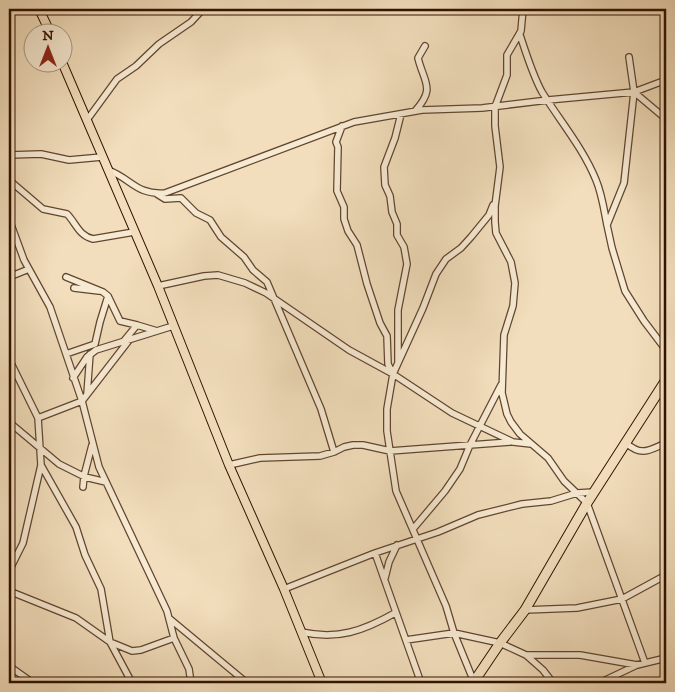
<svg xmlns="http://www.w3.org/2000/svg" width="675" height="692" viewBox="0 0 675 692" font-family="'IM FELL DW Pica',serif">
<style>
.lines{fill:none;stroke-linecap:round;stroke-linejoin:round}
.minor-casing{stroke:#61452f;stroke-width:8}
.major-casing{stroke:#311200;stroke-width:10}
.highway-casing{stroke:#311200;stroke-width:11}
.minor{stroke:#f7ead3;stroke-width:5.5}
.major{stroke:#f2debc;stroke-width:8}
.highway{stroke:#f2debc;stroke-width:9}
</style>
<rect width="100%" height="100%" fill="#f2debc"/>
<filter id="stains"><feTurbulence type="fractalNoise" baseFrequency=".004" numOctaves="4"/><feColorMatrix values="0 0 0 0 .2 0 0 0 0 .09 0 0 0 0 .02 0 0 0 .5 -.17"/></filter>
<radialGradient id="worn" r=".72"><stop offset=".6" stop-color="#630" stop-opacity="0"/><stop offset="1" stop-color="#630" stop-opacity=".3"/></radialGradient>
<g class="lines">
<defs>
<path id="minor" d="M 523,9 L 521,31 L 507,55 L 507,75 L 495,107 L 495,126 L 500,167 L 495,206 L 495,222 L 496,233 L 511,262 L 515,283 L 513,306 L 504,335 L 502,393 L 507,414 L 511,422 L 520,434 L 548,458 L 564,481 L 587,503 L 645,663
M 520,35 C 526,53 533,76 542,92 C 560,121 583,148 596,180 C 602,194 604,210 607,225
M 629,57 L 634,92 L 666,119
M 634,92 L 624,183 L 607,225 L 612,248 L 625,291 L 644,321 L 666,350
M 415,111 C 436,88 424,83 418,58 L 425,46
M 87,120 L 117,79 L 136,66 L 159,44 L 191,22 L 203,9
M 342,126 L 336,142 L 338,147 L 337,191 L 344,207 L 344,219 L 348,231 L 357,245 L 367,284 L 380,323 L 387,336 L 388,364 L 393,374
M 9,155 L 41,154 L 69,160 L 102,157
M 108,170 C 132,179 136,195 165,193 L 354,122 L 422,110 L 482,108 L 548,100 L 634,92 L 666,80
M 9,180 L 43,209 L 67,214 C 76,223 79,236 93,239 L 134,232
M 157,194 L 165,199 L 181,198 L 196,213 L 210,220 L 221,237 L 244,257 L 253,270 L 267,282 L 321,409 L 334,452
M 9,219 L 24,260 L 50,307 L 82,401 L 99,467 L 167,611 L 174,638 L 189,669 L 191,683
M 9,277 L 29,269
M 66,277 L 103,292 L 108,296
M 158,286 L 204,276 L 218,275 L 245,283 L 266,293 L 349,350 L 393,374 L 452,413 L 513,442 L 531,444
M 74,288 L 99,291
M 123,342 L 137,325 L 157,331
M 66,354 L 95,344 L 100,322 L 108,296 L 120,321 L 137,325
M 9,359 L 38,418
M 398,361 L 398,310 L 407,264 L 404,247 L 397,235 L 397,224 L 392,212 L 390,196 L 385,185 L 384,167 L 395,138 L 401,114
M 73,378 L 87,357 L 96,350 L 173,326
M 87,394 L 90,354
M 9,422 L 59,464 L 85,477 L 106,482
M 626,443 C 642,457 649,450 666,443
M 41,465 L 76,527 L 85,555 L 101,589 L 110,642 L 132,683
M 229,465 L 260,458 L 320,456 L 334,452 L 344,447 L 353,445 L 363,445 L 390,451 L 510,442
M 83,487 L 84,476 L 92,445
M 413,529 L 445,491 L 460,469 L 470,445 L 501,385
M 375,553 L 421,683
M 9,571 L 23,543 L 41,465 L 38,418 L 82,401 L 130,339
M 385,578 L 389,562 L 397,545
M 284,589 L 375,553 L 438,532 L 478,515 L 522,504 L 551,501 L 577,493 L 594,492
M 9,591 L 76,618 L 110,642 L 132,651 L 141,650 L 174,638
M 525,610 L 577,608 L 622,599 L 666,575
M 170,619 L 247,683
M 301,632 C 338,640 363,631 395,613
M 406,640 L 454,633 L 500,643 L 526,655 L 580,655 L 637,665
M 526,655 L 543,670 L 553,683
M 9,666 L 33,683
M 474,682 L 454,633 L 446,606 L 396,491 L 387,431 L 387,409 L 393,374 L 423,308 L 436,274 L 446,259 L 461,248 L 471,237 L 489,215 L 493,205
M 599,683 L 637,665 L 666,658"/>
<path id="major" d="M 39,9 L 50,32
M 62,62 L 158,286 L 229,465 L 284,589 L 322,683"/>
<path id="highway" d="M 473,683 L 500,643 L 525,610 L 587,503 L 666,380"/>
</defs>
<use href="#minor" class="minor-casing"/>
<use href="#major" class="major-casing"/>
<use href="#highway" class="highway-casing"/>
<use href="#minor" class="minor"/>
<use href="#major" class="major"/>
<use href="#highway" class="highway"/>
</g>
<rect width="675" height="692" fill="none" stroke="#f2debc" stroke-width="30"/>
<rect x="10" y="10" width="655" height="672" fill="none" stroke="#311200" stroke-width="2.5"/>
<rect x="15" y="15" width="645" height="662" fill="none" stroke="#311200"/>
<g transform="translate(48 48)"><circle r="24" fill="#f7ead3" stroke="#a8947f"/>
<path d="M0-4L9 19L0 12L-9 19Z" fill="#8f2418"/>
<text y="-8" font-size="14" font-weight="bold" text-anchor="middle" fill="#311200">N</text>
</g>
<rect width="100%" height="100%" filter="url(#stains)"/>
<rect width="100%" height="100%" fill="url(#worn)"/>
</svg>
